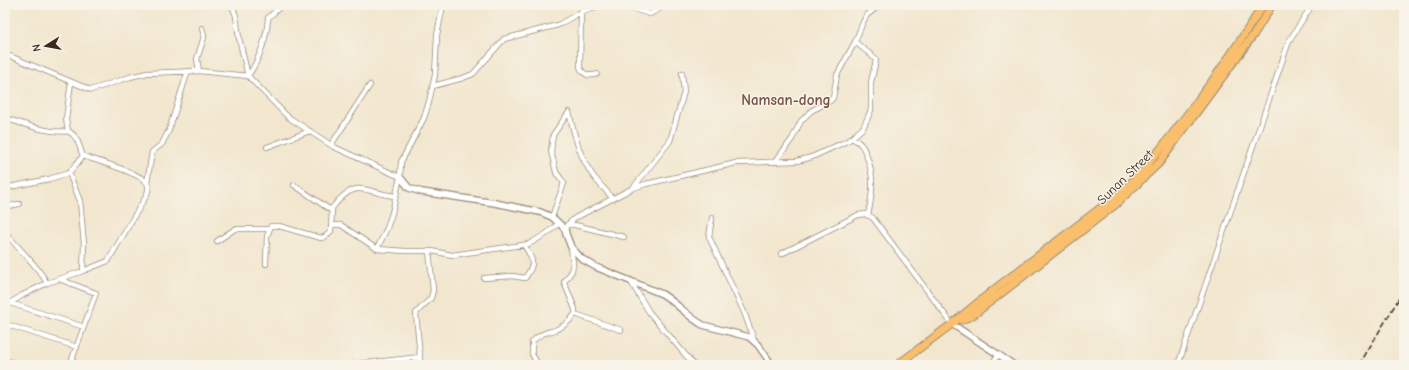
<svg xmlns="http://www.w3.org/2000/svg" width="1409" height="370" viewBox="0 0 1409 370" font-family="'Comic Neue',sans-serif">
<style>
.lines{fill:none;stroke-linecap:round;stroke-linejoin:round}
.minor-casing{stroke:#968876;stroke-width:6}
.tertiary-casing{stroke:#968876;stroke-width:8}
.primary-casing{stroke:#968876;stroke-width:9}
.minor{stroke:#fff;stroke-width:4.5}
.tertiary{stroke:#fff;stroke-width:5.5}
.primary{stroke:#f9bf6d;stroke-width:7}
.rail{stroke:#3b2a1e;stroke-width:1.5;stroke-dasharray:6 3;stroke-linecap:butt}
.labels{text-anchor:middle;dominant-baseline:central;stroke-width:3;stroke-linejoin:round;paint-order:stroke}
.street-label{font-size:13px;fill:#3b2a1e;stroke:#f7f3e8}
.quarter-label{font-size:15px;font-weight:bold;fill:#7b5146;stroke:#f7f3e8}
</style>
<rect width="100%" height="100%" fill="#f7f3e8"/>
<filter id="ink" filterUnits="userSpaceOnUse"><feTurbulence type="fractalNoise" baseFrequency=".025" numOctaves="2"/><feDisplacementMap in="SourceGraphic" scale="8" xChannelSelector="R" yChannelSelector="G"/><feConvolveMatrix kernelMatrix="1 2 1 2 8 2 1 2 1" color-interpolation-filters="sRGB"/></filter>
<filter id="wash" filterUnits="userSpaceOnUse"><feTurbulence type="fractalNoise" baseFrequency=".012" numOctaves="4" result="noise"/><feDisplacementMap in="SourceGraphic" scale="16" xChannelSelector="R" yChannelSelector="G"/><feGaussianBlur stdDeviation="0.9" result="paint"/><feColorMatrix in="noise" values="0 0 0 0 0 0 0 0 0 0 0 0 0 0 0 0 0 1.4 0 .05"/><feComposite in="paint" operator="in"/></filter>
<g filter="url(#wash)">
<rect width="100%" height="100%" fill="#f2e6ce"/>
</g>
<g filter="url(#ink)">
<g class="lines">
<defs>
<path id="minor" d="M 232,5 L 236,16 L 239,38 L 248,76
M 585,5 L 581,12 L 580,67 C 583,75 590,77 597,74
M 620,5 L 650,14 L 666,5
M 5,54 L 91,90 L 130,77 L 147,73 L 199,71 L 248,76 L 288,117 L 334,147 L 400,177
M 199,71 L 197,59 L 204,37 L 202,28
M 248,76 C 259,60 267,38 268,18 L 282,5
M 71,82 L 66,119 L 68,131 C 78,136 79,146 83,156
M 433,86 L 463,78 L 473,74 L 504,39 L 558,25 L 581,12 L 601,5
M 569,112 C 574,134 580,159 594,177 C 600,185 607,191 613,199
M 5,118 C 23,124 50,134 68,131
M 852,138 C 863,144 864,148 868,160 C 875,180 872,195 868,216
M 331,145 L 370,85
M 267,147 L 310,131
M 775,162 L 792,139 L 801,121 L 811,111 L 830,101 L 833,98 L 837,75 L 855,42 L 863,22 L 867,15 L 880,5
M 69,173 L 80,201 L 84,244 L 83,271
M 147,183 L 152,152 L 162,144 L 169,130 L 188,71
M 294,185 L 332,211
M 5,188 L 49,179 L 69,173 L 83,156
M 633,188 L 670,141 L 684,92 L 682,73
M 5,207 L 19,204
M 552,217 L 564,183 L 556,172 L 551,151 L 553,135 L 569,112
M 712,218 L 709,237 L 744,312 L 754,340
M 332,225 L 341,225 L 377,249 L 405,251 L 432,251 L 452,255 L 529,244 L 546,234 L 558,224
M 567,225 L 575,225 L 624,237
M 565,229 L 567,225 L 575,218 L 633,188 L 646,184 L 736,163 L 797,161 L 812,157 L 849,140 L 863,128 L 868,117 L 871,110 L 871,82 L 876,60 L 870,54 L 855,42
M 5,232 C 19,250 36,263 47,283
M 217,241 L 235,229 L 269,229
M 377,249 L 387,228 L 392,213 L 400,177 L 401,162 L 424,118 L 429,102 L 435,75 L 437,35 L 443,5
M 781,254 L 858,215 L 866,214 L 873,218 L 952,324
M 266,264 L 267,236 L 271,226 L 279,226 L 321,238 L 325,237 L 331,231 L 332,208 C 357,176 364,193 396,196
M 484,278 L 512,276 L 525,278 C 536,263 533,259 524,245
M 59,279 L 96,293 L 70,365
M 631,282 L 649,312 L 694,365
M 10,303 L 84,327
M 5,306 L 23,295 L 47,283 L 83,271 L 108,261 L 145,198 C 148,193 150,188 147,183 C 141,173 95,160 83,156
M 575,314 L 621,330
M 5,324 L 77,347
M 5,360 L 21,365
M 348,365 L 420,357 L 416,313 L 431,298 L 433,290 L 429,251
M 420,365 L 420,357
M 538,365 L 532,354 L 532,342 C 539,334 545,333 555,330 C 563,327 570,321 575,314 L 575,309 L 564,282 L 572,271 L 573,263 L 571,247
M 991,365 L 999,354
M 1178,365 L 1289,41 L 1312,5"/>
<path id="tertiary" d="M 400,177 L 409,188 L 422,192 L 495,203 L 540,212 L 552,217 L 565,229 L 566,234 L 571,247 L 582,259 L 596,267 L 662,294 C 677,303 688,317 703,325 L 749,337 L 758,345 L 772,365
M 952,324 L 1014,365"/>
<path id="primary" d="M 962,320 L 973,315 L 1115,205 L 1159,163 L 1254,34 L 1272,5
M 897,365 L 952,324 L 996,288 L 1124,190 C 1151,163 1173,133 1196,103 C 1220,71 1242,39 1263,5"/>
</defs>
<use href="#minor" class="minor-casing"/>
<use href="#tertiary" class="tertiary-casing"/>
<use href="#primary" class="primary-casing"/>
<use href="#minor" class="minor"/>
<use href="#tertiary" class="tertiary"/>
<use href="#primary" class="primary"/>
<path class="rail" d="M 1359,365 L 1404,290"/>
</g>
</g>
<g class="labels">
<g class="street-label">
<text transform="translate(1125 177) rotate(-44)">Sunan Street</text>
</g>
<g class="quarter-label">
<text x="786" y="100">Namsan-dong</text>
</g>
</g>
<rect width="1409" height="370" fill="none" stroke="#f7f3e8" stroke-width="20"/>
<g transform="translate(46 46) rotate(259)" stroke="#f7f3e8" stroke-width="3" paint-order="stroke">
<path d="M0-3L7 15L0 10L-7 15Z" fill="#3b2a1e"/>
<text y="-6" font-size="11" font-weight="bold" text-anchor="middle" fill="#3b2a1e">N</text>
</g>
</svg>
